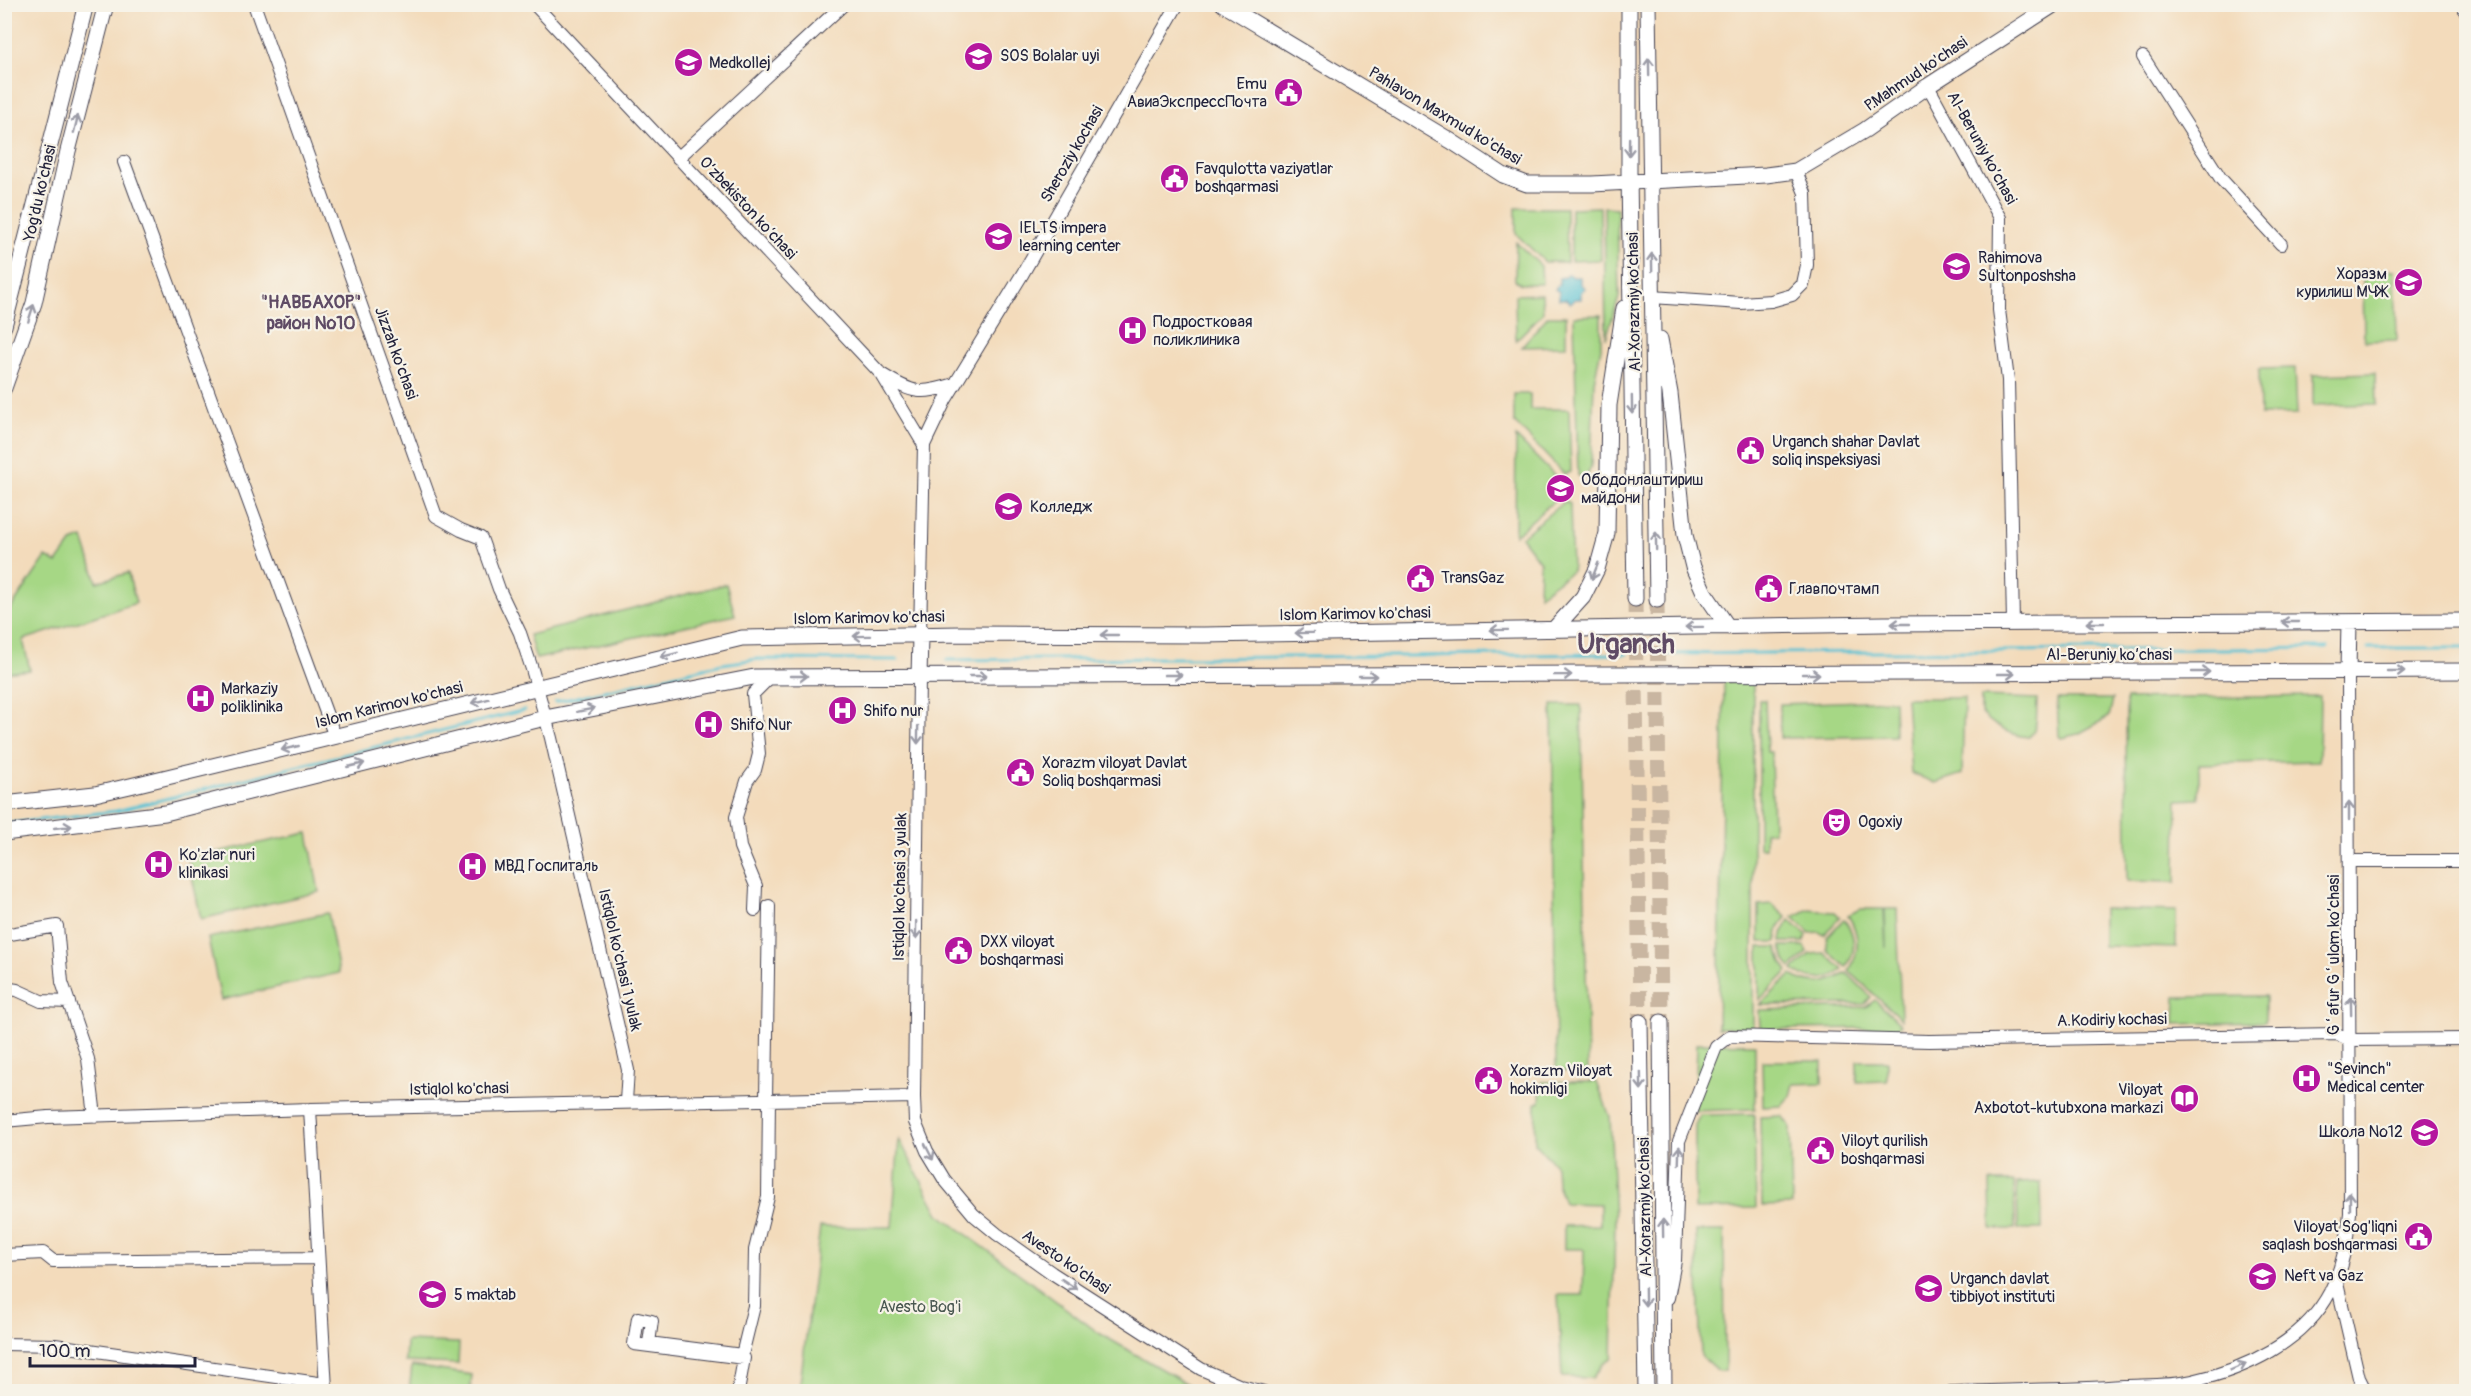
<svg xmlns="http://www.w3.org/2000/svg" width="2471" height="1396" viewBox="0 0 2471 1396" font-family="Pangolin,sans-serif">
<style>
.green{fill:#a6d785;stroke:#647c60;stroke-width:1.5}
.water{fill:#58c2d4;stroke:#3d7288;stroke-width:1.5}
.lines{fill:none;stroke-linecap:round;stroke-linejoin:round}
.stream{stroke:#58c2d4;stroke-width:3}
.major-tunnel{stroke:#c9b6a1;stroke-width:15;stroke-dasharray:15 8;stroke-linecap:butt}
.minor-casing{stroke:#413e4e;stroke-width:14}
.major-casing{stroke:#413e4e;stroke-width:17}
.minor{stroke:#fff;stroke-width:12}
.major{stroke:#fff;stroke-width:15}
.oneway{stroke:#9c9ca7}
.labels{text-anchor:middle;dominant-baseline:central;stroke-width:4.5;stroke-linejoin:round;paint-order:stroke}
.poi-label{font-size:16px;fill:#22223b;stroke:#f7f3e8;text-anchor:start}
.street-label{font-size:16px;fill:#22223b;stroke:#f7f3e8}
.park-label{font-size:16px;fill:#4a5851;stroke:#f7f3e8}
.neighbourhood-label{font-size:18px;font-weight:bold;fill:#5f4b65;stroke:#f7f3e8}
.town-label{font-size:28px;font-weight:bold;fill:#5f4b65;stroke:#f7f3e8}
</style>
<rect width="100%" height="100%" fill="#f7f3e8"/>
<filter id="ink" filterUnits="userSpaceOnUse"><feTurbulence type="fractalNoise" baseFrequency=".0167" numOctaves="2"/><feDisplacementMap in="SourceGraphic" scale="12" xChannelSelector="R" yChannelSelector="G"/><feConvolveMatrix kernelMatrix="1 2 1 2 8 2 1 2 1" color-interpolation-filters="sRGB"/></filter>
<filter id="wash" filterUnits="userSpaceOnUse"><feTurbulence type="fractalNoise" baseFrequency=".008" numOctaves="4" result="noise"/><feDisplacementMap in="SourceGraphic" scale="24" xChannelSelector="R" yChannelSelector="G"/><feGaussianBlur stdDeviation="1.35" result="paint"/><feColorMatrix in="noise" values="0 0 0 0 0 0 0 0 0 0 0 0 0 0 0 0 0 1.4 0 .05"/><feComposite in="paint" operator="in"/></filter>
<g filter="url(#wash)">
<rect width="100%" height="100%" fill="#f3dbbb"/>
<path class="green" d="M 1600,207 L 1601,260 L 1571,261 L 1571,208 Z
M 1604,207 L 1617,208 L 1619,297 L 1606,338 Z
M 1516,208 L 1566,208 L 1567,262 L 1545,262 L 1516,234 Z
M 1516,242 L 1541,266 L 1542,284 L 1521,284 L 1515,280 Z
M 2363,270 L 2395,270 L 2397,340 L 2364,341 Z
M 1542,294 L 1543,313 L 1516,340 L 1515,295 Z
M 1601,315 L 1601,348 L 1594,382 L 1591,467 L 1587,476 L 1578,476 L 1574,316 Z
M 1548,316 L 1566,316 L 1566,346 L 1521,347 Z
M 2295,368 L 2297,414 L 2260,415 L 2259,369 Z
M 2375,373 L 2376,404 L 2313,406 L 2313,375 Z
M 1514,394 L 1530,394 L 1530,409 L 1569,409 L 1571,472 L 1564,474 L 1514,422 Z
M 1516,437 L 1562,483 L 1562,494 L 1515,535 Z
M 1565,501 L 1570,504 L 1572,571 L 1539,595 L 1540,562 L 1521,537 Z
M 83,538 L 97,582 L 128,573 L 136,603 L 23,640 L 30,670 L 5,673 L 5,617 L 46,557 L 57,563 L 72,542 Z
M 726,584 L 735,615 L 536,659 L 529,635 Z
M 1724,681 L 1753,682 L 1753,1027 L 1718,1028 Z
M 2320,696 L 2319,761 L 2199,764 L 2199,799 L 2177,800 L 2176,882 L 2127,881 L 2126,699 Z
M 1981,697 L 2037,699 C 2036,712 2039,727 2029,737 C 2010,736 1994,726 1981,713 Z
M 1906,698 L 1964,698 L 1962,774 L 1935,783 L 1911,773 Z
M 2113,699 L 2109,717 L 2078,734 L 2061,738 L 2059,736 L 2057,699 Z
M 1759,700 L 1765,700 L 1767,752 L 1771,752 L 1773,832 L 1765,832 L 1765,848 L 1759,848 Z
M 1894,700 L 1895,736 L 1780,738 L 1780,704 Z
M 1552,705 L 1581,705 L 1588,1071 L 1556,1071 Z
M 308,833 L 319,892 L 201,919 L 188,858 Z
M 1772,904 L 1786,917 L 1779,927 L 1776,942 L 1759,942 L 1759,905 Z
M 1860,909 L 1884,909 L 1886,948 L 1885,909 L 1897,909 L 1901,1019 L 1849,971 C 1860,951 1860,935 1848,915 Z
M 2103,909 L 2176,911 L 2176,948 L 2103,946 Z
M 1807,910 L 1835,912 L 1840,917 L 1824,935 L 1819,932 L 1810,933 L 1793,917 Z
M 328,913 L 339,973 L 221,1000 L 208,938 Z
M 1844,919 C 1856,935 1857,951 1846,967 L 1827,950 L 1827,937 Z
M 1789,920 L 1807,935 L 1804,942 L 1781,942 L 1782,934 Z
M 1781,946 L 1804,946 L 1807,952 L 1791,968 L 1785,961 Z
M 1759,947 L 1777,947 L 1782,963 L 1788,971 L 1759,1000 Z
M 1824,953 L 1843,970 C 1826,982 1810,982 1793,970 L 1810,954 Z
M 1847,973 L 1871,997 L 1865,1004 L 1760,1005 L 1791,975 C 1810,986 1827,985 1847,973 Z
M 2265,996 L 2265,1022 L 2175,1024 L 2176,997 Z
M 1875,1000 L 1901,1024 L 1897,1028 L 1760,1029 L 1759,1010 L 1866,1007 Z
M 1697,1043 L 1755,1044 L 1755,1109 L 1695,1111 Z
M 1762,1061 L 1822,1061 L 1822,1083 L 1793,1084 L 1790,1096 L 1781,1106 L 1763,1107 Z
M 1857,1061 L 1887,1061 L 1887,1081 L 1857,1082 Z
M 1541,1082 L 1597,1082 L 1610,1117 L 1615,1220 L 1612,1358 L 1603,1364 L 1592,1378 L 1562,1377 L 1558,1295 L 1583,1295 L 1584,1249 L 1564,1249 L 1564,1226 L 1600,1225 L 1600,1204 L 1564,1203 L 1557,1184 L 1556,1166 L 1535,1143 L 1536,1102 L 1540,1102 Z
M 1754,1114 L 1756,1208 L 1695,1209 L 1695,1125 L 1700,1115 Z
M 1782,1116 L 1790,1126 L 1792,1205 L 1762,1206 L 1760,1117 Z
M 899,1139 L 939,1214 L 1099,1333 L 1199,1391 L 799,1391 L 820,1227 L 892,1227 Z
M 1990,1182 L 2014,1182 L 2015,1229 L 1991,1229 Z
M 2041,1182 L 2042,1229 L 2018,1229 L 2017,1183 Z
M 1696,1231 L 1724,1231 L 1725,1371 L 1718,1371 L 1701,1356 Z
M 406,1341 L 459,1343 L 458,1364 L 405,1362 Z
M 412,1366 L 472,1375 L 470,1391 L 409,1391 Z"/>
<path class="water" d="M 1569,274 L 1573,277 L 1580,277 L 1580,284 L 1585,288 L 1581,292 L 1581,299 L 1575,299 L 1570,303 L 1566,299 L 1559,299 L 1559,292 L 1555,289 L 1559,284 L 1559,278 L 1566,277 Z"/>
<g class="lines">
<path class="stream" d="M 2368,648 L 2466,648
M 1664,654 L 2327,648
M 946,660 L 1627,654
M 555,702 L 722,664 L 758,659 L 898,660
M 4,824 L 116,811 L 525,710"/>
</g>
</g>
<g filter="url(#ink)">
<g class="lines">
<path class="major-tunnel" d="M 1635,599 L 1640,1022
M 1657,600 L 1661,1022"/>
<defs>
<path id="minor" d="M 254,4 L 436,516 L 461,530 L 481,538 L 499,589 L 520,633 L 532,669 L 551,738 L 628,1070 L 626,1101
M 534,4 L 882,375 L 924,445
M 2463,4 L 2466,13
M 2143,57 L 2221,179 L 2281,244
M 1928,86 L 2000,218 L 1999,310 L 2008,380 L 2013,623
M 678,158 L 844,4
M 124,162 L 335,737
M 1652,297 L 1741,303 L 1771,301 L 1792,295 L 1803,284 L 1807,265 L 1805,193 L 1796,171
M 883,375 C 914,394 920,395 955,384
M 920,636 L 924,445 L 946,399 L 1023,273 L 1178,4
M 919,677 L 914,1097 L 915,1122 L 927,1151 L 944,1179 L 974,1215 L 997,1234 L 1052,1273 L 1201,1369 L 1241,1386 L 1264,1392
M 2350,861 L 2466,861
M 755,910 L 756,886 L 740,847 L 736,817 L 747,781 L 755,770 L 759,754 L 753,694 L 771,676
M 4,935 L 57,926 L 62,982 L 88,1059 L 95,1116
M 4,988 L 17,990 L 41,1001 L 69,1002
M 766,1099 L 769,906
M 310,1109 L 326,1389
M 4,1121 L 48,1117 L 310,1109 L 914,1097
M 4,1255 L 43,1253 L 53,1261 L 317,1258
M 2336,1279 L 2359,1378 L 2366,1392
M 1668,1298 L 1675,1261 L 1679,1141 L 1716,1047 L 1730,1036 L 1929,1041 L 2337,1034 L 2350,1040 L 2466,1039
M 4,1344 L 55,1345 L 325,1384
M 738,1392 L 744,1358 L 634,1344 L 638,1318 L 652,1321 L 649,1343 L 742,1355 L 754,1306 L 755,1250 L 768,1197 L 769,1099
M 1951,1392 C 2009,1390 2066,1390 2124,1386 C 2146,1385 2171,1386 2192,1381 C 2244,1370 2304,1342 2330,1292 C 2343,1267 2347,1241 2350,1213 L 2348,671"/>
<path id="major" d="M 1223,4 L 1451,141 L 1503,175 L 1527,184 L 1592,184 L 1766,175 L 1796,171 L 1865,130 L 1928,86 L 2055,4
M 1629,4 L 1629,173 L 1635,599
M 1648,4 L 1657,600
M 4,326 L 86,4
M 1660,339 L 1670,393 L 1685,535 L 1693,567 L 1704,592 L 1728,627
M 4,388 L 34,303 L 68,151 L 106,4
M 1554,629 L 1583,597 L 1597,569 L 1607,533 L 1609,405 L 1624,308
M 2348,671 L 2349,622
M 919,677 L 920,636
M 4,804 L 95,794 L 130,786 L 742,638 L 960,634 L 1203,635 L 1884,624 L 2466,621
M 4,833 L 165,813 L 545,718 L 754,677 L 2466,671
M 1640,1022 L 1646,1392
M 1661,1022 L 1664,1392"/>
</defs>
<use href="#minor" class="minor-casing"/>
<use href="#major" class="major-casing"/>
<use href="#minor" class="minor"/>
<use href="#major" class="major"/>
</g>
<defs><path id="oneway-shaft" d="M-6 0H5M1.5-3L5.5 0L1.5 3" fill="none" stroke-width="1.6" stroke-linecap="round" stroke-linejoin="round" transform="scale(1.5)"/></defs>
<g class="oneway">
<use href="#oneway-shaft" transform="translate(1649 67) rotate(-91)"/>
<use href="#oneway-shaft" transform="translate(76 124) rotate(-76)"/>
<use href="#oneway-shaft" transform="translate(1629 147) rotate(91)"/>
<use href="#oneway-shaft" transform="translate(1652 262) rotate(-91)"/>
<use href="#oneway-shaft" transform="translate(31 313) rotate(-72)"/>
<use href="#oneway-shaft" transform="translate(1632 405) rotate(89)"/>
<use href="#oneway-shaft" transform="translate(1656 541) rotate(-91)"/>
<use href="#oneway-shaft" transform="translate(1595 571) rotate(112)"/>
<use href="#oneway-shaft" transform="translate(2290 622) rotate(180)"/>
<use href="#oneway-shaft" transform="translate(2095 623) rotate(180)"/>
<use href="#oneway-shaft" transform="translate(1900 624) rotate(180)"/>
<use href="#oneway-shaft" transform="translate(1694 627) rotate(179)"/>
<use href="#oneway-shaft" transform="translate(1499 630) rotate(179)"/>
<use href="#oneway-shaft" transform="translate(1304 633) rotate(179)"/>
<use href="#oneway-shaft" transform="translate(1109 635) rotate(-180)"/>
<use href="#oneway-shaft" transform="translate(862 636) rotate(179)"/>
<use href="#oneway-shaft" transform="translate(669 655) rotate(166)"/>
<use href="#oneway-shaft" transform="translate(2396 671)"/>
<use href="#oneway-shaft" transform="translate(2201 672)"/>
<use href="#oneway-shaft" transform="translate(1811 674)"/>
<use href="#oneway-shaft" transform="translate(2006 674)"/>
<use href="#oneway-shaft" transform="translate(1173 675)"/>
<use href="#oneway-shaft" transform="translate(1563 675) rotate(-1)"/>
<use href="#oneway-shaft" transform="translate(799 676)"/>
<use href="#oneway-shaft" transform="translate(978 676)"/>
<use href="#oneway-shaft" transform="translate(1368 676)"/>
<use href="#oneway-shaft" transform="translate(480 701) rotate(166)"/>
<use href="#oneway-shaft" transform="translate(586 710) rotate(-11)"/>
<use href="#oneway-shaft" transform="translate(918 735) rotate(91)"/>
<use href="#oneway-shaft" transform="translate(290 748) rotate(167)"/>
<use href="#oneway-shaft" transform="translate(356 765) rotate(-13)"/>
<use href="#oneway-shaft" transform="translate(2349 811) rotate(-90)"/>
<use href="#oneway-shaft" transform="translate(63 827) rotate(-6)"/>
<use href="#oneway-shaft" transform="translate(916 930) rotate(91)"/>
<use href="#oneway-shaft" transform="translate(2351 1006) rotate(-91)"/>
<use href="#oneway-shaft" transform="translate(1641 1081) rotate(89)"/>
<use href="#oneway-shaft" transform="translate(929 1152) rotate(63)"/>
<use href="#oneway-shaft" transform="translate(1679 1155) rotate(-88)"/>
<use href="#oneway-shaft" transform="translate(2350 1201) rotate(-90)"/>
<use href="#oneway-shaft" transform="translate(1663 1228) rotate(-91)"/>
<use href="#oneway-shaft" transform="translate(1069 1284) rotate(33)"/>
<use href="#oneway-shaft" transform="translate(1645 1297) rotate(89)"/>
<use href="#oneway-shaft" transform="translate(2238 1367) rotate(-23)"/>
</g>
</g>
<defs>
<symbol id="school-disc" viewBox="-11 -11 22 22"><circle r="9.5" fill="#b5179e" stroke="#f7f3e8"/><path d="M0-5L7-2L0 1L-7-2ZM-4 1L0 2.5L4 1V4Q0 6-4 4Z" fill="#fff"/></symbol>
<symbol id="university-disc" viewBox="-11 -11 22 22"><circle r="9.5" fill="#b5179e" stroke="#f7f3e8"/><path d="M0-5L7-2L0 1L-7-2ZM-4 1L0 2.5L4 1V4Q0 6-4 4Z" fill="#fff"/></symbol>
<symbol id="civic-disc" viewBox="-11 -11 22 22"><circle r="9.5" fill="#b5179e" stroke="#f7f3e8"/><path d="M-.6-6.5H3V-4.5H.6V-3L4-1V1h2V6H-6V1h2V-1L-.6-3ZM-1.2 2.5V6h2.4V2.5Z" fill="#fff"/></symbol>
<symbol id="hospital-disc" viewBox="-11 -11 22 22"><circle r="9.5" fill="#b5179e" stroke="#f7f3e8"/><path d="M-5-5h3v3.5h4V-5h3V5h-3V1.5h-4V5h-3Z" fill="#fff"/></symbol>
<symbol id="theatre-disc" viewBox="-11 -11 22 22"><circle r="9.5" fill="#b5179e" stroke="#f7f3e8"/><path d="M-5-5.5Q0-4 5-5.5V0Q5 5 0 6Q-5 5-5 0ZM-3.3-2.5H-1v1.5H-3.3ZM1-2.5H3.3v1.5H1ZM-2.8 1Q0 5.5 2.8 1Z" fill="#fff"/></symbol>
<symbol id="library-disc" viewBox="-11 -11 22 22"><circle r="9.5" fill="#b5179e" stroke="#f7f3e8"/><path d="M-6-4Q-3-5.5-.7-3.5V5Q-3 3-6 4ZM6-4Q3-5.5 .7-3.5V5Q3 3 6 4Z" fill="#fff"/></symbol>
</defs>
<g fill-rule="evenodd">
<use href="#school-disc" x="962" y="40" width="33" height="33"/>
<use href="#university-disc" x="672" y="46" width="33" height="33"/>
<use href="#civic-disc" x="1272" y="76" width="33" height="33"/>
<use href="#civic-disc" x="1158" y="162" width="33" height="33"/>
<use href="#university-disc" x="982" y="220" width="33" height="33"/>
<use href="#school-disc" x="1940" y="250" width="33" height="33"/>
<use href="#school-disc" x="2392" y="266" width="33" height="33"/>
<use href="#hospital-disc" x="1116" y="314" width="33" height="33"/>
<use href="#civic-disc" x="1734" y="434" width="33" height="33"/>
<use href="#school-disc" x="1544" y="472" width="33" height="33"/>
<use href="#university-disc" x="992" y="490" width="33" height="33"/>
<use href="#civic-disc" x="1404" y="562" width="33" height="33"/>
<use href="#civic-disc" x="1752" y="572" width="33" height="33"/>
<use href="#hospital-disc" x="184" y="682" width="33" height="33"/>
<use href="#hospital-disc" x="826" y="694" width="33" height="33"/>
<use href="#hospital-disc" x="692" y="708" width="33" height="33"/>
<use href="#civic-disc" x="1004" y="756" width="33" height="33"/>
<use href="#theatre-disc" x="1820" y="806" width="33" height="33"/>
<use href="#hospital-disc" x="142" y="848" width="33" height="33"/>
<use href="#hospital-disc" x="456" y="850" width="33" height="33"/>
<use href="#civic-disc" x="942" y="934" width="33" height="33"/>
<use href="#hospital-disc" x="2290" y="1062" width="33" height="33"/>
<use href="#civic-disc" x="1472" y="1064" width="33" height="33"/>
<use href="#library-disc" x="2168" y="1082" width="33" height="33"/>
<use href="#school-disc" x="2408" y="1116" width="33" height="33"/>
<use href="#civic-disc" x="1804" y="1134" width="33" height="33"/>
<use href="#civic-disc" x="2402" y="1220" width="33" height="33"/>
<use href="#school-disc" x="2246" y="1260" width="33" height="33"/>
<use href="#university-disc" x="1912" y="1272" width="33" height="33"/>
<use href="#school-disc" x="416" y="1278" width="33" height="33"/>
</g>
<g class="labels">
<g class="poi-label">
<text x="1000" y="56">SOS Bolalar uyi</text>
<text x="709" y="63">Medkollej</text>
<text x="1267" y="84" text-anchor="end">Emu<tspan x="1267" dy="18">АвиаЭкспрессПочта</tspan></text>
<text x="1195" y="169">Favqulotta vaziyatlar<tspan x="1195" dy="18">boshqarmasi</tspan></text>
<text x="1019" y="228">IELTS impera<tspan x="1019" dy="18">learning center</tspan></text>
<text x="1978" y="258">Rahimova<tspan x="1978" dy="18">Sultonposhsha</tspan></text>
<text x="2387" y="274" text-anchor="end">Хоразм<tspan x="2387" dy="18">курилиш МЧЖ</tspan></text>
<text x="1153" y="322">Подростковая<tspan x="1153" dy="18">поликлиника</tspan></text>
<text x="1772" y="442">Urganch shahar Davlat<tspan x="1772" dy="18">soliq inspeksiyasi</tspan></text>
<text x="1581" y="480">Ободонлаштириш<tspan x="1581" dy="18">майдони</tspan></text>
<text x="1030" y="507">Колледж</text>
<text x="1441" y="578">TransGaz</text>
<text x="1789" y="589">Главпочтамп</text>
<text x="221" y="689">Markaziy<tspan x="221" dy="18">poliklinika</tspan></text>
<text x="863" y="711">Shifo nur</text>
<text x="730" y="725">Shifo Nur</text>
<text x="1042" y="763">Xorazm viloyat Davlat<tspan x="1042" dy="18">Soliq boshqarmasi</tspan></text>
<text x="1858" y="822">Ogoxiy</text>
<text x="179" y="855">Ko'zlar nuri<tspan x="179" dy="18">klinikasi</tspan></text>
<text x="494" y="866">МВД Госпиталь</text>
<text x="980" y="942">DXX viloyat<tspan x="980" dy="18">boshqarmasi</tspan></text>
<text x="2327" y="1069">"Sevinch"<tspan x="2327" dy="18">Medical center</tspan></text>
<text x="1510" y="1071">Xorazm Viloyat<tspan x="1510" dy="18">hokimligi</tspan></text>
<text x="2163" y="1090" text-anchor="end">Viloyat<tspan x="2163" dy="18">Axbotot-kutubxona markazi</tspan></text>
<text x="2403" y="1132" text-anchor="end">Школа №12</text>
<text x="1841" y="1141">Viloyt qurilish<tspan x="1841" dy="18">boshqarmasi</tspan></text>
<text x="2397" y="1227" text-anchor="end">Viloyat Sog'liqni<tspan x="2397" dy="18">saqlash boshqarmasi</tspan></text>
<text x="2284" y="1276">Neft va Gaz</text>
<text x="1950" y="1279">Urganch davlat<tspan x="1950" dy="18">tibbiyot instituti</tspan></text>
<text x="454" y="1295">5 maktab</text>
</g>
<g class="street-label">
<text transform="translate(1916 74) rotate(-34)">P.Mahmud ko'chasi</text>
<text transform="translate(1445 116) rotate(31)">Pahlavon Maxmud ko'chasi</text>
<text transform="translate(1982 148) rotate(61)">Al-Beruniy ko’chasi</text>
<text transform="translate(1072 154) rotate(-60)">Sheroziy kochasi</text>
<text transform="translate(40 193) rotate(-77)">Yog'du ko'chasi</text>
<text transform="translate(748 208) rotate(47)">O’zbekiston ko‘chasi</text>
<text transform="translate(1634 302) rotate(-91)">Al-Xorazmiy ko’chasi</text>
<text transform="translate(396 353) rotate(70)">Jizzah ko'chasi</text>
<text transform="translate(1355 614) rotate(-1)">Islom Karimov ko'chasi</text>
<text transform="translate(869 618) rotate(-1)">Islom Karimov ko'chasi</text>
<text x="2109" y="655">Al-Beruniy ko’chasi</text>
<text transform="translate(389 705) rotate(-14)">Islom Karimov ko'chasi</text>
<text transform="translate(900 887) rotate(-89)">Istiqlol ko'chasi 3 yulak</text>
<text transform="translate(2334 955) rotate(-90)">Gʻafur Gʻulom ko’chasi</text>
<text transform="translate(620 960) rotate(77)">Istiqlol ko'chasi 1 yulak</text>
<text transform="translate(2112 1020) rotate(-1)">A.Kodiriy kochasi</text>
<text transform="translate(459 1089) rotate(-1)">Istiqlol ko'chasi</text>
<text transform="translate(1645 1207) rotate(-91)">Al-Xorazmiy ko’chasi</text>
<text transform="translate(1066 1262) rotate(34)">Avesto ko'chasi</text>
</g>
<g class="park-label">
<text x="920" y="1307">Avesto Bog'i</text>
</g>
<g class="neighbourhood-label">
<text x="311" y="302">"НАВБАХОР"<tspan x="311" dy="21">район №10</tspan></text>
</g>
<g class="town-label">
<text x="1626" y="644">Urganch</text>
</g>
</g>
<rect width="2471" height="1396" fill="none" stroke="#f7f3e8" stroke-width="24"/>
<path d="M30 1357v9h165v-9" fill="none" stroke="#22223b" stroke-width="3"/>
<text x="39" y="1357" font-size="18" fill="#22223b" stroke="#f7f3e8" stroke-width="4.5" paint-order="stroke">100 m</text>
</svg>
